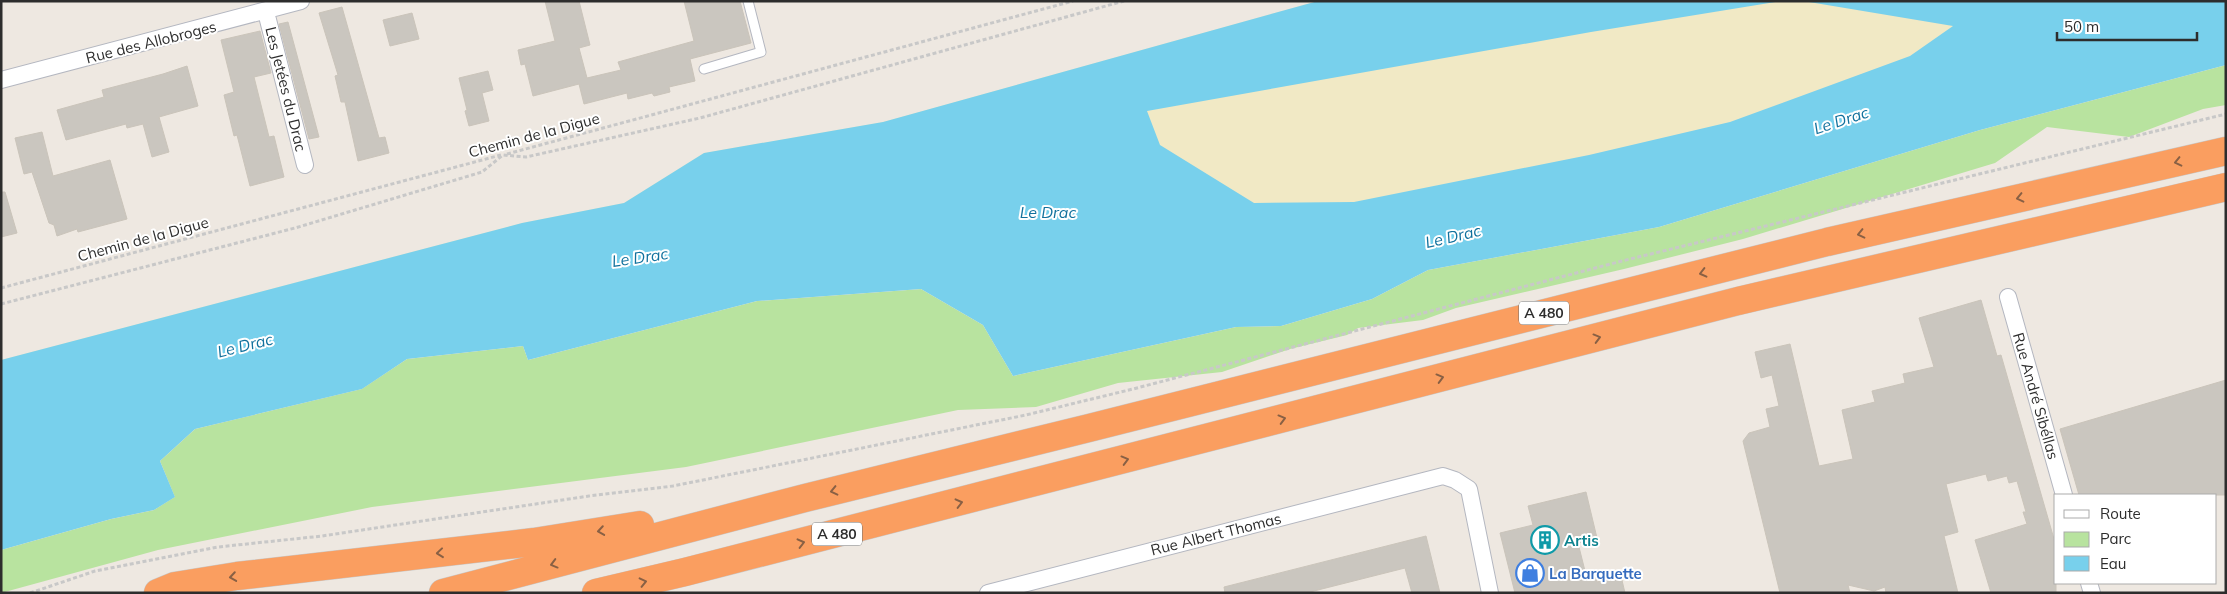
<svg xmlns="http://www.w3.org/2000/svg" width="2227" height="594" viewBox="0 0 2227 594" font-family="Mulish,sans-serif">
<style>
.green{fill:#b8e39f}
.sand{fill:#f1e9c5}
.water{fill:#78d0ec}
.building{fill:#cac6bf;stroke:#cac4ba}
.lines{fill:none;stroke-linecap:round;stroke-linejoin:round}
.service-casing{stroke:#b4b7c0;stroke-width:11}
.minor-casing{stroke:#b4b7c0;stroke-width:18}
.motorway-casing{stroke:#c8c8c8;stroke-width:29}
.path{stroke:#c8c8c8;stroke-width:3;stroke-dasharray:4 2.5;stroke-linecap:butt}
.service{stroke:#fff;stroke-width:9}
.minor{stroke:#fff;stroke-width:16}
.motorway{stroke:#fa9e60;stroke-width:28}
.oneway{stroke:#896044}
.labels{text-anchor:middle;dominant-baseline:central;stroke-width:4;stroke-linejoin:round;paint-order:stroke}
.shield{fill:#fff;stroke:#6c6c6c;stroke-width:1}
.shield-label{font-size:14px;font-weight:bold;fill:#2d2d2d}
.street-label{font-size:15px;fill:#2d2d2d;stroke:#fff}
.culture-label{font-size:15px;font-weight:bold;fill:#0d838f;stroke:#fff;text-anchor:start}
.shop-label{font-size:15px;font-weight:bold;fill:#366cbe;stroke:#fff;text-anchor:start}
.water-label{font-size:16px;font-style:italic;fill:#11719d;stroke:#fff}
</style>
<rect width="100%" height="100%" fill="#eee8e1"/>
<path class="green" d="M 2226,65 L 2226,105 L 2203,109 L 2129,137 L 2047,127 L 1995,163 L 1743,239 L 1624,269 L 1456,308 L 1423,320 L 1358,328 L 1347,335 L 1290,349 L 1222,372 L 1118,383 L 1036,407 L 958,410 L 686,467 L 372,507 L 158,550 L 1,593 L 1,550 L 111,519 L 154,510 L 174,496 L 160,461 L 195,429 L 361,389 L 407,359 L 523,346 L 528,360 L 757,301 L 921,289 L 983,325 L 1013,376 L 1236,327 L 1281,326 L 1372,299 L 1428,270 L 1659,227 L 1980,130 Z"/>
<path class="sand" d="M 1318,1 L 2226,1 L 2226,65 L 1980,130 L 1659,227 L 1428,270 L 1372,299 L 1281,326 L 1236,327 L 1013,376 L 983,325 L 921,289 L 757,301 L 528,360 L 523,346 L 407,359 L 362,389 L 195,429 L 160,461 L 175,497 L 154,510 L 111,519 L 1,550 L 1,360 L 522,223 L 624,203 L 704,153 L 883,122 Z"/>
<path class="water" d="M 1318,1 L 1781,1 L 1591,32 L 1147,111 L 1160,145 L 1254,203 L 1354,202 L 1589,155 L 1730,122 L 1910,56 L 1953,26 L 1803,1 L 2226,1 L 2226,65 L 1980,130 L 1659,227 L 1428,270 L 1372,299 L 1281,326 L 1236,327 L 1013,376 L 983,325 L 921,289 L 757,301 L 528,360 L 523,346 L 407,359 L 362,389 L 195,429 L 160,461 L 175,497 L 154,510 L 111,519 L 1,550 L 1,360 L 522,223 L 624,203 L 704,153 L 883,122 Z"/>
<path class="building" d="M 545,1 L 579,1 L 590,45 L 579,48 L 587,78 L 621,70 L 618,62 L 694,41 L 684,1 L 740,1 L 751,43 L 690,59 L 695,81 L 669,87 L 670,92 L 654,96 L 652,93 L 628,99 L 627,93 L 584,104 L 579,84 L 533,96 L 525,64 L 521,65 L 518,50 L 555,41 Z
M 342,7 L 379,138 L 385,137 L 389,153 L 358,161 L 345,102 L 341,102 L 335,76 L 338,75 L 319,13 Z
M 412,13 L 419,39 L 390,46 L 383,20 Z
M 288,22 L 319,137 L 309,139 L 279,24 Z
M 260,31 L 271,73 L 254,77 L 269,137 L 274,136 L 284,177 L 250,186 L 237,135 L 234,136 L 224,95 L 234,92 L 221,40 Z
M 187,66 L 198,106 L 159,117 L 169,152 L 152,157 L 143,124 L 127,128 L 126,124 L 66,140 L 57,110 L 104,97 L 102,90 L 163,74 Z
M 488,71 L 493,90 L 482,93 L 489,121 L 469,126 L 465,111 L 467,110 L 459,78 Z
M 42,132 L 53,176 L 110,160 L 127,219 L 78,232 L 77,229 L 57,236 L 54,225 L 49,223 L 32,172 L 24,174 L 15,138 Z
M 1,192 L 5,192 L 17,233 L 1,237 Z
M 1981,300 L 1997,356 L 2001,355 L 2056,546 L 2056,593 L 1991,593 L 1975,540 L 2027,524 L 2023,512 L 2026,512 L 2017,481 L 2009,483 L 2007,476 L 1988,481 L 1986,474 L 1946,484 L 1958,532 L 1944,536 L 1958,593 L 1886,593 L 1885,587 L 1874,591 L 1848,585 L 1850,593 L 1780,593 L 1743,441 L 1749,433 L 1770,427 L 1766,409 L 1779,406 L 1772,375 L 1761,378 L 1755,352 L 1790,344 L 1819,466 L 1853,459 L 1842,410 L 1875,402 L 1872,391 L 1905,383 L 1903,374 L 1934,367 L 1919,318 Z
M 2226,380 L 2226,495 L 2079,495 L 2060,429 Z
M 1586,492 L 1597,538 L 1578,543 L 1587,579 L 1596,577 L 1597,582 L 1621,576 L 1625,593 L 1515,593 L 1500,533 L 1533,525 L 1528,506 Z
M 1426,536 L 1440,593 L 1412,593 L 1405,568 L 1306,593 L 1225,593 L 1224,587 Z"/>
<g class="lines">
<defs>
<path id="service" d="M 704,69 L 761,52 L 748,1"/>
<path id="minor" d="M 266,12 L 305,165
M 1,80 L 301,1
M 2008,297 L 2064,495
M 2089,583 L 2092,593
M 988,593 L 1443,476 L 1455,480 L 1469,489 L 1490,593"/>
<path id="motorway" d="M 158,593 L 175,586 L 237,576 L 534,542 L 640,525
M 443,593 L 805,498 L 1089,428 L 1827,242 L 2226,151
M 596,593 L 685,572 L 1738,301 L 2226,187"/>
</defs>
<use href="#service" class="service-casing"/>
<use href="#minor" class="minor-casing"/>
<use href="#motorway" class="motorway-casing"/>
<path class="path" d="M 507,154 L 1073,1
M 1,288 L 501,155
M 1,304 L 295,228 L 482,172 L 503,155 L 526,157 L 700,118 L 1124,1
M 30,593 L 95,571 L 218,547 L 322,536 L 589,496 L 673,486 L 1026,415 L 1133,389 L 1622,261 L 2226,114"/>
<use href="#service" class="service"/>
<use href="#minor" class="minor"/>
<use href="#motorway" class="motorway"/>
</g>
<defs><path id="oneway-chevron" d="M-2-3.5L2.5 0L-2 3.5" fill="none" stroke-width="1.6" stroke-linecap="round" stroke-linejoin="round" transform="scale(1.25)"/></defs>
<g class="oneway">
<use href="#oneway-chevron" transform="translate(2178 162) rotate(167)"/>
<use href="#oneway-chevron" transform="translate(2020 198) rotate(167)"/>
<use href="#oneway-chevron" transform="translate(1861 234) rotate(167)"/>
<use href="#oneway-chevron" transform="translate(1703 273) rotate(166)"/>
<use href="#oneway-chevron" transform="translate(1597 338) rotate(-15)"/>
<use href="#oneway-chevron" transform="translate(1440 378) rotate(-15)"/>
<use href="#oneway-chevron" transform="translate(1282 419) rotate(-15)"/>
<use href="#oneway-chevron" transform="translate(1125 460) rotate(-15)"/>
<use href="#oneway-chevron" transform="translate(834 491) rotate(167)"/>
<use href="#oneway-chevron" transform="translate(959 503) rotate(-14)"/>
<use href="#oneway-chevron" transform="translate(601 531) rotate(171)"/>
<use href="#oneway-chevron" transform="translate(801 543) rotate(-14)"/>
<use href="#oneway-chevron" transform="translate(440 553) rotate(174)"/>
<use href="#oneway-chevron" transform="translate(554 564) rotate(165)"/>
<use href="#oneway-chevron" transform="translate(233 577) rotate(171)"/>
<use href="#oneway-chevron" transform="translate(643 582) rotate(-13)"/>
</g>
<defs>
<symbol id="building-ring" viewBox="-11 -11 22 22"><circle r="9.5" fill="#fff" stroke="#0f9aa8" stroke-width="1.5"/><path d="M-4-6H4V6H1V3H-1V6H-4ZM-2.5-4.3h1.7v1.8h-1.7ZM.8-4.3h1.7v1.8H.8ZM-2.5-1h1.7V.8h-1.7ZM.8-1h1.7V.8H.8Z" fill="#0f9aa8"/></symbol>
<symbol id="shop-ring" viewBox="-11 -11 22 22"><circle r="9.5" fill="#fff" stroke="#3f7fe0" stroke-width="1.5"/><path d="M-5-2.5h2.3a2.7 3.5 0 0 1 5.4 0H5L5.5 6h-11ZM-1.5-2.5h3a1.5 2.3 0 0 0-3 0Z" fill="#3f7fe0"/></symbol>
</defs>
<g fill-rule="evenodd">
<use href="#building-ring" x="1529" y="524" width="32" height="32"/>
<use href="#shop-ring" x="1514" y="557" width="32" height="32"/>
</g>
<g class="labels">
<g class="shield">
<rect x="1519" y="301.5" width="50" height="23" rx="4"/>
<rect x="812" y="522.5" width="50" height="23" rx="4"/>
</g>
<g class="shield-label">
<text x="1544" y="313">A 480</text>
<text x="837" y="534">A 480</text>
</g>
<g class="street-label">
<text transform="translate(151 42) rotate(-14)">Rue des Allobroges</text>
<text transform="translate(286 89) rotate(76)">Les Jetées du Drac</text>
<text transform="translate(534 135) rotate(-15)">Chemin de la Digue</text>
<text transform="translate(143 239) rotate(-15)">Chemin de la Digue</text>
<text transform="translate(2036 396) rotate(74)">Rue André Sibéllas</text>
<text transform="translate(1216 534) rotate(-14)">Rue Albert Thomas</text>
</g>
<g class="culture-label">
<text x="1564" y="540">Artis</text>
</g>
<g class="shop-label">
<text x="1549" y="573">La Barquette</text>
</g>
<g class="water-label">
<text transform="translate(1841 120) rotate(-18)">Le Drac</text>
<text x="1048" y="212">Le Drac</text>
<text transform="translate(1453 236) rotate(-13)">Le Drac</text>
<text transform="translate(640 257) rotate(-8)">Le Drac</text>
<text transform="translate(245 345) rotate(-14)">Le Drac</text>
</g>
</g>
<rect width="2227" height="594" fill="none" stroke="#2d2d2d" stroke-width="5"/>
<rect x="2054" y="494" width="162" height="90" fill="#ffffff" stroke="#ababab"/>
<rect x="2064" y="510" width="25" height="8" fill="#ffffff" stroke="#ababab"/>
<text x="2100" y="519" font-size="15" fill="#2d2d2d">Route</text>
<rect x="2064" y="532" width="25" height="15" fill="#b8e39f" stroke="#ababab"/>
<text x="2100" y="544" font-size="15" fill="#2d2d2d">Parc</text>
<rect x="2064" y="556" width="25" height="15" fill="#78d0ec" stroke="#ababab"/>
<text x="2100" y="569" font-size="15" fill="#2d2d2d">Eau</text>
<path d="M2057 32v8h140v-8" fill="none" stroke="#2d2d2d" stroke-width="2.5"/>
<text x="2064" y="32" font-size="15" fill="#2d2d2d" stroke="#ffffff" stroke-width="4" paint-order="stroke">50 m</text>
</svg>
